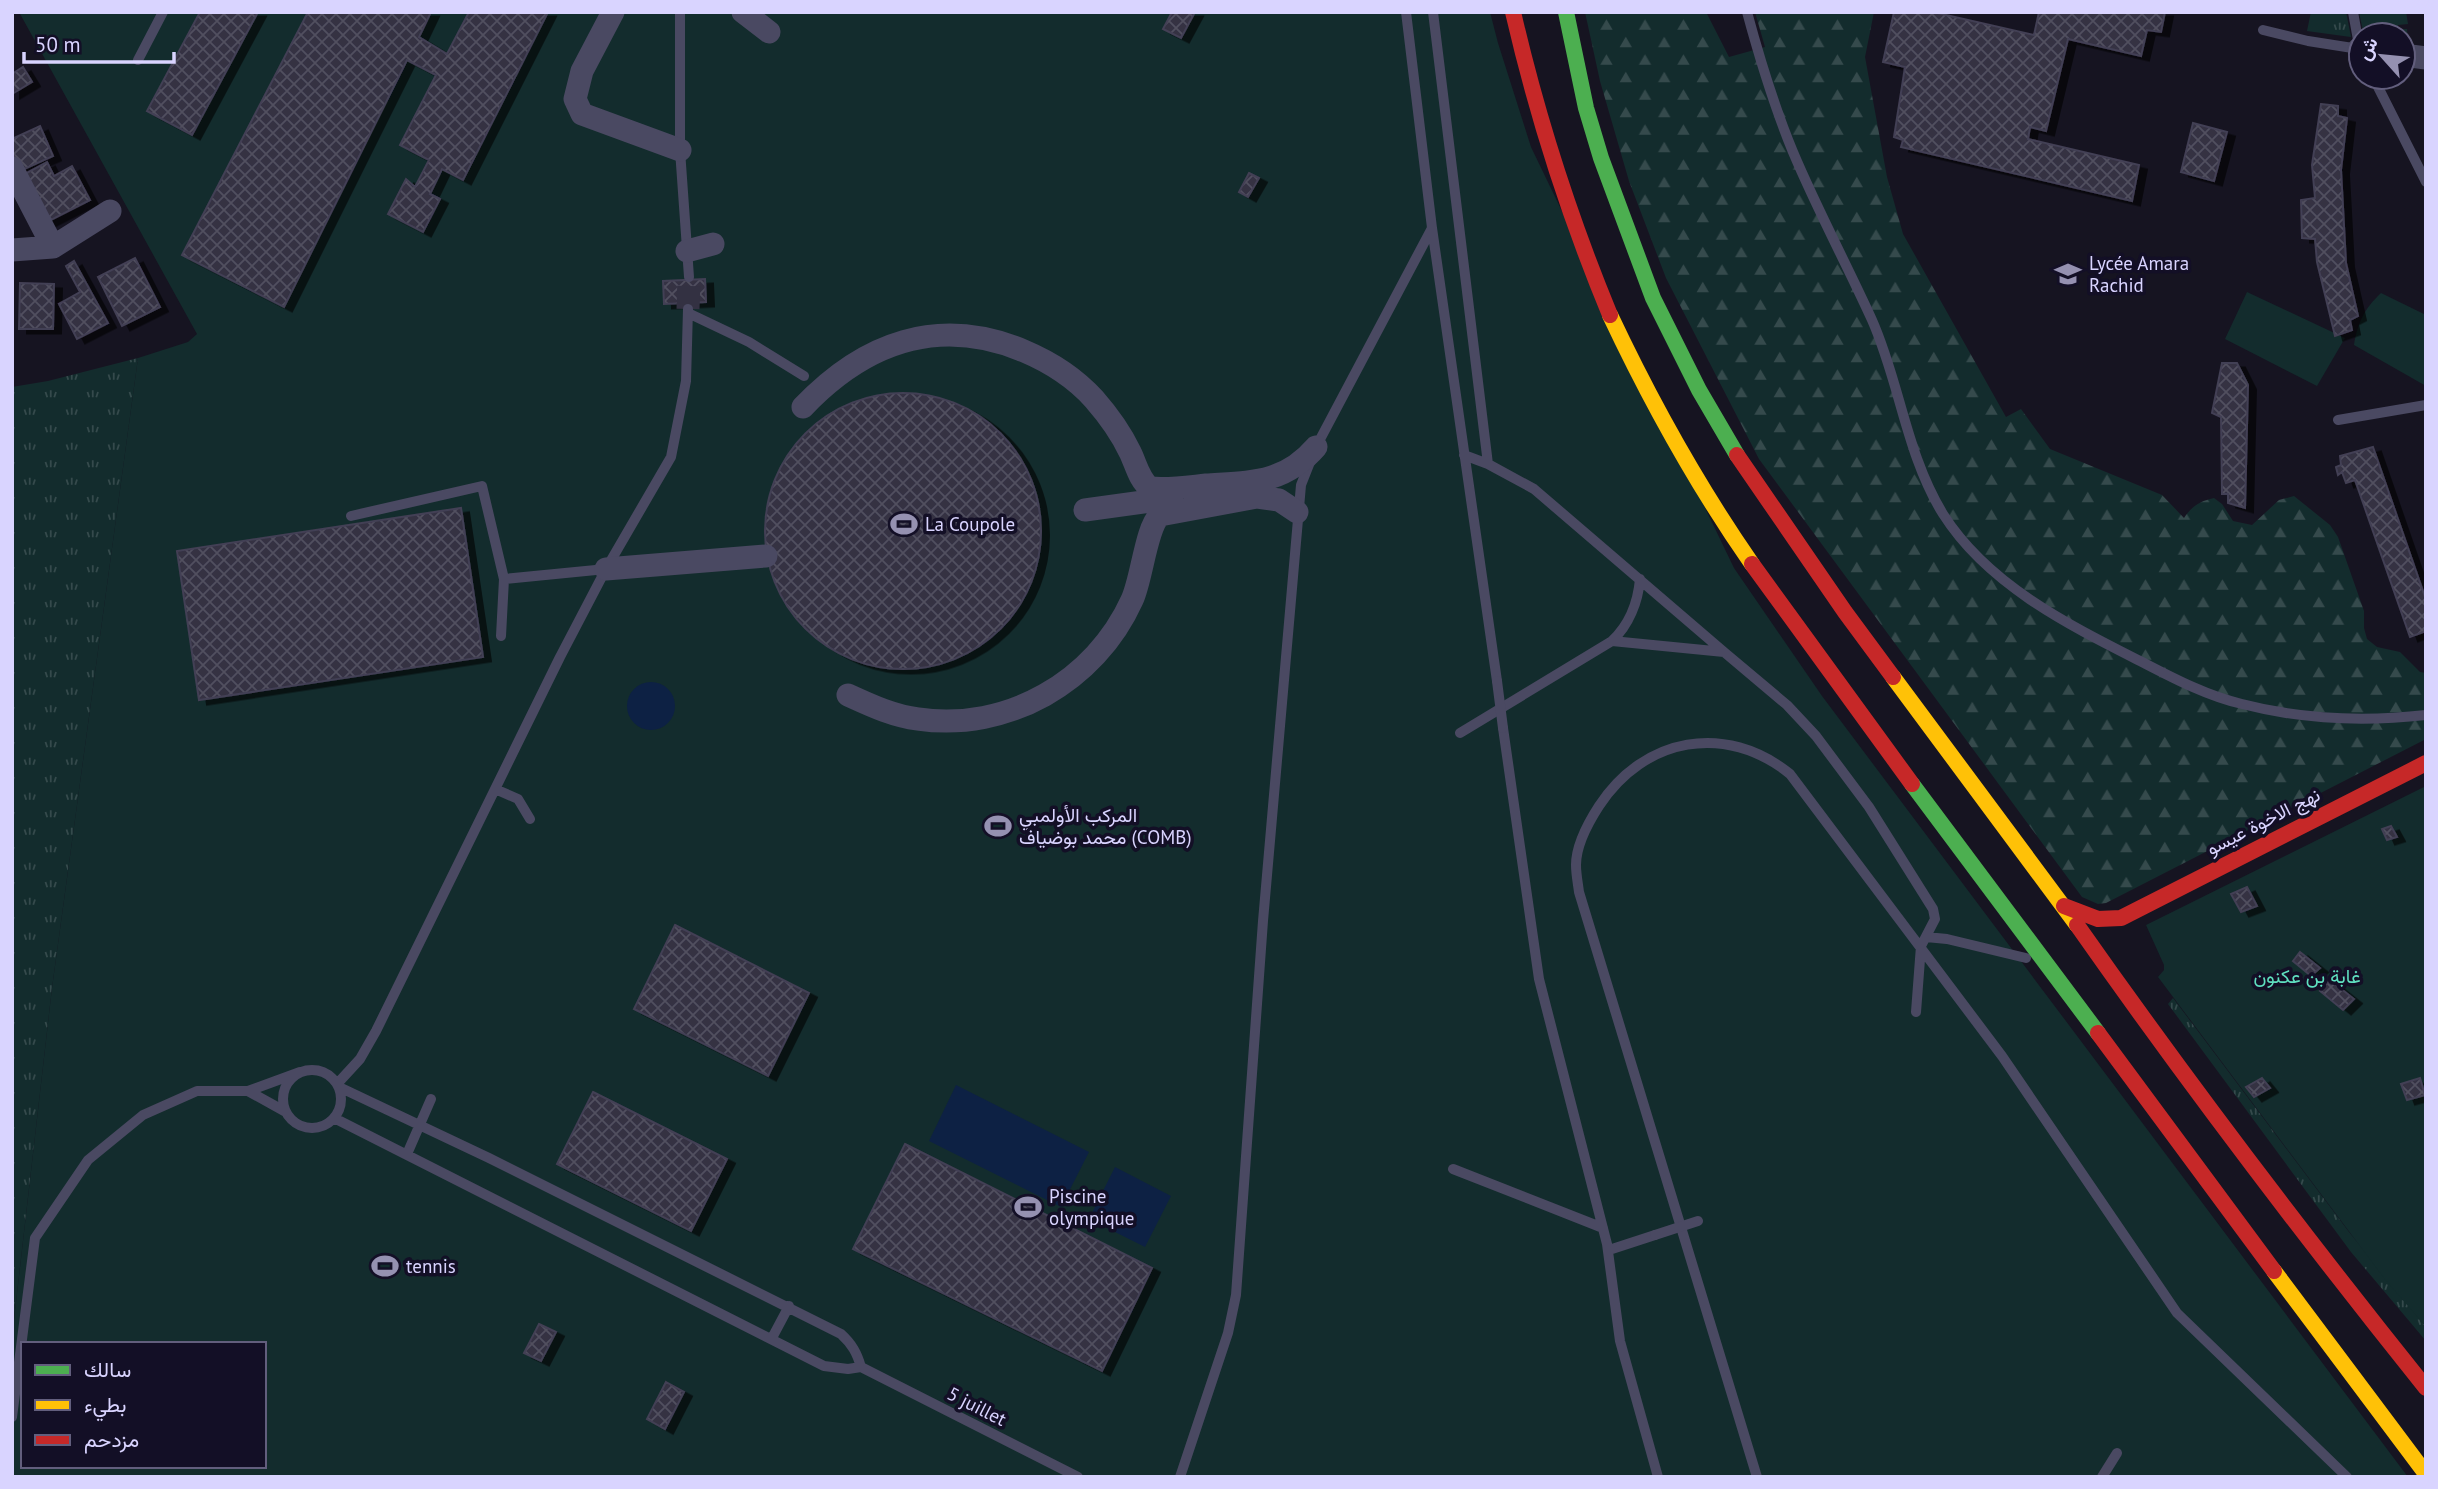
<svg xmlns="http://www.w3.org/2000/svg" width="2438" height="1489" viewBox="0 0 2438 1489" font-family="'PT Sans',Vazirmatn,sans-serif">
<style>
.grass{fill:url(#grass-tufts)}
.forest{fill:url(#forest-firs)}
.park{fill:#132c2d;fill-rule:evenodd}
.water{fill:#0d2144}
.building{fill:url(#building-cross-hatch);stroke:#433f54;stroke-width:2;filter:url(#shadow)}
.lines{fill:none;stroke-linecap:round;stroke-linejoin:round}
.street-tunnel{stroke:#333142;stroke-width:23;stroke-dasharray:23 11;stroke-linecap:butt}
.lane{stroke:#4a4962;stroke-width:10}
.street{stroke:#4a4962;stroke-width:23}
.fast{stroke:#4caf50;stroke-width:16}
.slow{stroke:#ffc107;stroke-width:16}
.jam{stroke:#c62828;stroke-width:16}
.lane-bridge{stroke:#4a4962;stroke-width:10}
.labels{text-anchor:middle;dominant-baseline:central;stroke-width:7;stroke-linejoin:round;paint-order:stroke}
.poi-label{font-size:19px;fill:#d9d4ff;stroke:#130f26;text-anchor:start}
.street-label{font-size:19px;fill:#d9d4ff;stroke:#130f26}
.park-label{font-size:19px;fill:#5fe0c0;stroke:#130f26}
</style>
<defs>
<pattern id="grass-tufts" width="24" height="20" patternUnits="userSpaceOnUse" patternTransform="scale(1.75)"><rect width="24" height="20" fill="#132c2d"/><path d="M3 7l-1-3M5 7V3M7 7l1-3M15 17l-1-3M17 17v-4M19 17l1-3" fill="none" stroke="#354a4c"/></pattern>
<pattern id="forest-firs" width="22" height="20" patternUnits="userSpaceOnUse" patternTransform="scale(1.75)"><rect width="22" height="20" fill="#132c2d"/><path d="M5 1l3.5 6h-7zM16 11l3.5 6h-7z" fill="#354a4c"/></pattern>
<pattern id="building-cross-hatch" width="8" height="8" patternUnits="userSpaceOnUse" patternTransform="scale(1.75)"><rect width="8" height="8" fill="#343243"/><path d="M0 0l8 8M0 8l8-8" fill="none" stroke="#514f5f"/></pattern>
<filter id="shadow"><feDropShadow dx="8" dy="4.5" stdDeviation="0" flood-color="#0009"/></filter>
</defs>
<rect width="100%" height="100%" fill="#161421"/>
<path class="grass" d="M 2311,12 L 2346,12 L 2351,37 L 2307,31 Z
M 2359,12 L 2406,12 L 2408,24 L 2398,25 L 2398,29 L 2407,29 L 2408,44 L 2403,44 L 2403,35 L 2364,35 Z
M 138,358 L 52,988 L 12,1337 L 12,387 L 48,381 Z
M 2173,998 L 2349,1232 L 2426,1327 L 2426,1341 L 2351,1252 L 2168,1004 Z"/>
<path class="forest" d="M 1585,12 L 1706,12 L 1729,57 L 1765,47 L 1755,12 L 1874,12 L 1865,57 L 1887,177 L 1903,234 L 2006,417 L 2021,409 L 2050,449 L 2162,495 L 2184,518 C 2192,506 2200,501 2214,498 L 2222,504 L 2233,521 L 2252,525 L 2279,500 L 2294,496 L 2330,525 L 2338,537 L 2364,611 L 2364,628 L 2367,639 L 2377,647 L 2400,652 L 2420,672 L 2426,673 L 2426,739 L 2106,903 L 2098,904 L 2082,897 L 1759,459 L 1666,278 L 1629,181 L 1600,81 Z"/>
<path class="park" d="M 19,12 L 1490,12 L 1498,43 L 1531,147 L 1734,568 L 1822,696 L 2408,1477 L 12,1477 L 12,1337 L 52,988 L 138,358 L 188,342 L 197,334 ZM 23,1344 L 264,1344 L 264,1466 L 23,1466 Z
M 2247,292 L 2345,338 L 2317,386 L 2225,339 Z
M 2381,293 L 2426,315 L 2426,386 L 2354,345 C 2358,322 2364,309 2381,293 Z
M 2426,786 L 2426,1327 L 2384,1278 L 2158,977 L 2164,970 L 2164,965 L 2146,925 Z"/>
<path class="water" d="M627 706a24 24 0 1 1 48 0a24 24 0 1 1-48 0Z
M 956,1085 L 1089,1152 L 1061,1207 L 929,1141 Z
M 1115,1167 L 1171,1196 L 1145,1247 L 1089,1219 Z"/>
<path class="building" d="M 200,12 L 258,12 L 192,135 L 147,111 Z
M 308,12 L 431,12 L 419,37 L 447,54 L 469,12 L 548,12 L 463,180 L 442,169 L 430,194 L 440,199 L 423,232 L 388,214 L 406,179 L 415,187 L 429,160 L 400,145 L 436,75 L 407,60 L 284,307 L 182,255 Z
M 1172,12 L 1195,12 L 1181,38 L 1163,29 Z
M 1894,12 L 1933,12 L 2034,35 L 2039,12 L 2165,12 L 2161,32 L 2147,30 L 2141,56 L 2068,39 L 2046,131 L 2030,127 L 2028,139 L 2139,165 L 2132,201 L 1901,147 L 1903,140 L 1894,137 L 1905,67 L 1883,62 Z
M 23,67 L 32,82 L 12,94 L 12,74 Z
M 2321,104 L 2338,106 L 2338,116 L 2347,118 L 2341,170 L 2346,263 L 2358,316 L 2350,320 L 2352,330 L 2335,336 L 2317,262 L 2315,239 L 2302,238 L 2301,200 L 2315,198 L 2312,165 Z
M 2193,123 L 2227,132 L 2214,181 L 2181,172 Z
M 40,126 L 53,156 L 20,171 L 12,152 L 12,139 Z
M 47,162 L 54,176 L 72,166 L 90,200 L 47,222 L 23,175 Z
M 1249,173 L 1259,178 L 1248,197 L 1239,192 Z
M 135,258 L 160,307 L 122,326 L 98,277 Z
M 74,261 L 108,323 L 77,339 L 59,304 L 80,292 L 66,266 Z
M 705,279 L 706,302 L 664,304 L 663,281 Z
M 20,283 L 54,284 L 53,329 L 19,329 Z
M 2222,363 L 2237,363 L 2248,385 L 2245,508 L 2228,503 L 2228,494 L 2222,494 L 2221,417 L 2212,413 Z
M765 531a138 138 0 1 1 276 0a138 138 0 1 1-276 0Z
M 2373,447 L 2426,600 L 2426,631 L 2410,637 L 2355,480 L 2346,483 L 2342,472 L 2338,475 L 2336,467 L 2341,465 L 2340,456 Z
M 461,508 L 483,657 L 199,700 L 177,551 Z
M 2391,826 L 2397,837 L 2387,840 L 2382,829 Z
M 2247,887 L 2257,906 L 2241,912 L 2231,894 Z
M 675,925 L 809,993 L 768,1076 L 634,1009 Z
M 2300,952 L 2320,968 L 2311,976 L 2293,961 Z
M 2330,980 L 2354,999 L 2343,1010 L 2320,991 Z
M 2262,1078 L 2270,1088 L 2254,1097 L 2246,1087 Z
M 2420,1078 L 2425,1095 L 2407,1100 L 2401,1084 Z
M 593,1092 L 727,1159 L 691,1231 L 557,1164 Z
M 905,1144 L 1152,1268 L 1102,1371 L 853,1249 Z
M 539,1324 L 556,1332 L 541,1361 L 524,1353 Z
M 666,1382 L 684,1392 L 665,1429 L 647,1419 Z"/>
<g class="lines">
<path class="street-tunnel" d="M 688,309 L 689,277"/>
<path class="lane" d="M 680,12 L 680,150 L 689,277
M 1406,12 L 1432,228 L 1497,681
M 1433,12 L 1488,464 L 1534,489 L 1724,652
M 1747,12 C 1760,60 1774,106 1793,152 C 1817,209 1846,263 1872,320 C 1900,383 1906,454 1943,514 C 1988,585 2069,625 2142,662 C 2173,678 2207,696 2242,704 C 2304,720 2363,722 2426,715
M 2353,12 L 2360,51
M 2263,30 L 2308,41 L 2359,49
M 138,60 L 163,12
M 2373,77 L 2426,182
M 688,313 L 749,342 L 804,376
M 2338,420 L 2426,405
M 1464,455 L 1488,464
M 351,516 L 482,486 L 504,579
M 501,636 L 504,579 L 606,569
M 1612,641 C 1629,625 1638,602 1640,579
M 1503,728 L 1539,979 L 1607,1244 L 1620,1341 L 1658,1477
M 1460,733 L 1612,641 L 1724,652 L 1787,705 L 1816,736 L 1869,807 L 1933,909 L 1935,919 L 1921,946 L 1916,1012
M 495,789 L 518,799 L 530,819
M 1926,937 L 1947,939 L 2026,958
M283 1099a29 29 0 1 1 58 0a29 29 0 1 1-58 0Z
M 337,1084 L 360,1059 L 376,1031 L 560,657 L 606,569 L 671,457 L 686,381 L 688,309
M 339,1087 L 489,1158 L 841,1334 C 852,1344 857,1353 861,1367
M 248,1091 L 286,1112
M 334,1118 L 824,1366 L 848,1369 L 861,1367
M 407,1154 L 431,1099
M 1453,1169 L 1603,1228
M 1609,1250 L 1655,1235
M 772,1338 L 789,1306
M 861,1367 L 1078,1477
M 12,1417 L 35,1238 L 88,1160 L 143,1115 L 197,1091 L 248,1091 L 300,1072
M 1180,1477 L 1228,1333 L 1236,1295 L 1263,921 L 1301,485 L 1316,447 L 1432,228
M 1757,1477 L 1579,892 C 1578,884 1576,874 1576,865 C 1576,845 1588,823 1599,806 C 1644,737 1726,722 1790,774 L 2002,1056 L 2177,1313 L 2347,1477
M 2102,1477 L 2117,1453"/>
<path class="street" d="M 613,12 L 582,71 L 575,99 L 582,114 L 680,150
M 743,12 L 769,32
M 2359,49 L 2361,50
M 2403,55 L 2426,58
M 12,168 L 53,247
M 12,250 L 53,247 L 110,211
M 687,251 L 713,244
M 803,407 C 864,343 938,315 1024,351 C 1050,362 1075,378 1094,399 C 1108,415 1121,433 1130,452 C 1136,464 1139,480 1150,488 C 1168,490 1187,487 1206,485 C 1251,482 1284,484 1316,447
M 1085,510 L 1172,498
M 606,569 L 766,556
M 848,695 C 870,705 893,716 918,719 C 1007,732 1095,682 1132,600 C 1142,579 1146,527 1160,515 L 1257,497 L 1279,500 L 1297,512"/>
<path class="fast" d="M 1566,12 L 1586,108 L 1601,158 L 1653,298 L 1699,390 L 1737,455
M 1912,784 L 2098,1033"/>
<path class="slow" d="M 1610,315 C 1651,402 1697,485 1752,564
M 1893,677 L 2077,925
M 2274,1271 L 2426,1474"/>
<path class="jam" d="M 1513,12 C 1537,116 1569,216 1610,315
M 1737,455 L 1845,612 L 1893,677
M 1752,564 L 1912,784
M 2064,906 L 2098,919 L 2121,918 L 2426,763
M 2077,925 C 2188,1083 2305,1237 2426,1388
M 2098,1033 L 2274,1271"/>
<path class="lane-bridge" d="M 1497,681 L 1503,728
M 1655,1235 L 1698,1221"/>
</g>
<defs>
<symbol id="school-bare" viewBox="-9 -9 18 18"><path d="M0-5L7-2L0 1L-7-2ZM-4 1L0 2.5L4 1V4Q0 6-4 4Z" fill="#9591b1" stroke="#130f26" stroke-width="2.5" paint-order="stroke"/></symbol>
<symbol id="stadium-bare" viewBox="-9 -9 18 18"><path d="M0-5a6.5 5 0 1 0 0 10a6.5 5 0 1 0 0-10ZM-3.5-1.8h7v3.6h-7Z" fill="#9591b1" stroke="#130f26" stroke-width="2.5" paint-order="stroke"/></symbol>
</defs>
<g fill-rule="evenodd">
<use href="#school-bare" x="2049" y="255" width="38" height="38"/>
<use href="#stadium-bare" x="885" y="505" width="38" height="38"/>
<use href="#stadium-bare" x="979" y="807" width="38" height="38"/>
<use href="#stadium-bare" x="1009" y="1188" width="38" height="38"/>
<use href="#stadium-bare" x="366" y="1247" width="38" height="38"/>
</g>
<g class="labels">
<g class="poi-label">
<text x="2089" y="263">Lycée Amara<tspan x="2089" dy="22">Rachid</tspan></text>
<text x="925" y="524">La Coupole</text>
<text x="1019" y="815">المركب الأولمبي<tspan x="1019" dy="22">محمد بوضياف (COMB)</tspan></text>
<text x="1049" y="1196">Piscine<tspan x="1049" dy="22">olympique</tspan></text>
<text x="406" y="1266">tennis</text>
</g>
<g class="street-label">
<text transform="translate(2263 821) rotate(-27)">نهج الاخوة عيسو</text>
<text transform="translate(977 1406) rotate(27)">5 juillet</text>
</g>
<g class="park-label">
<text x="2307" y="976">غابة بن عكنون</text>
</g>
</g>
<rect width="2438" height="1489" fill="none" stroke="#d9d4ff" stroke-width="28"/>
<rect x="21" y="1342" width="245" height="126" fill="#130f26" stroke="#625e7d" stroke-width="2"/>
<rect x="35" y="1365" width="35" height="10" fill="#4caf50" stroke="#625e7d" stroke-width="2"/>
<text x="84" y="1377" font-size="21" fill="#d9d4ff">سالك</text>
<rect x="35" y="1400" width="35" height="10" fill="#ffc107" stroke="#625e7d" stroke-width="2"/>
<text x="84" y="1412" font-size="21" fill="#d9d4ff">بطيء</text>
<rect x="35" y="1435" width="35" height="10" fill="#c62828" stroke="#625e7d" stroke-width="2"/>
<text x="84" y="1447" font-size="21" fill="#d9d4ff">مزدحم</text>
<g transform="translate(2382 56) rotate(297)"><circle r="33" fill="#130f26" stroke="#625e7d" stroke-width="2"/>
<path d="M0-5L12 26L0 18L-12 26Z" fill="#9591b1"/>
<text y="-10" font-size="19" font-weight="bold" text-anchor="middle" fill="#d9d4ff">ش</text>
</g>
<path d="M24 52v10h150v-10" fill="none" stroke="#d9d4ff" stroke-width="3.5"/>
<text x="35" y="52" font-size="21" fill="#d9d4ff" stroke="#130f26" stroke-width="5" paint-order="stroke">50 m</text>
</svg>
